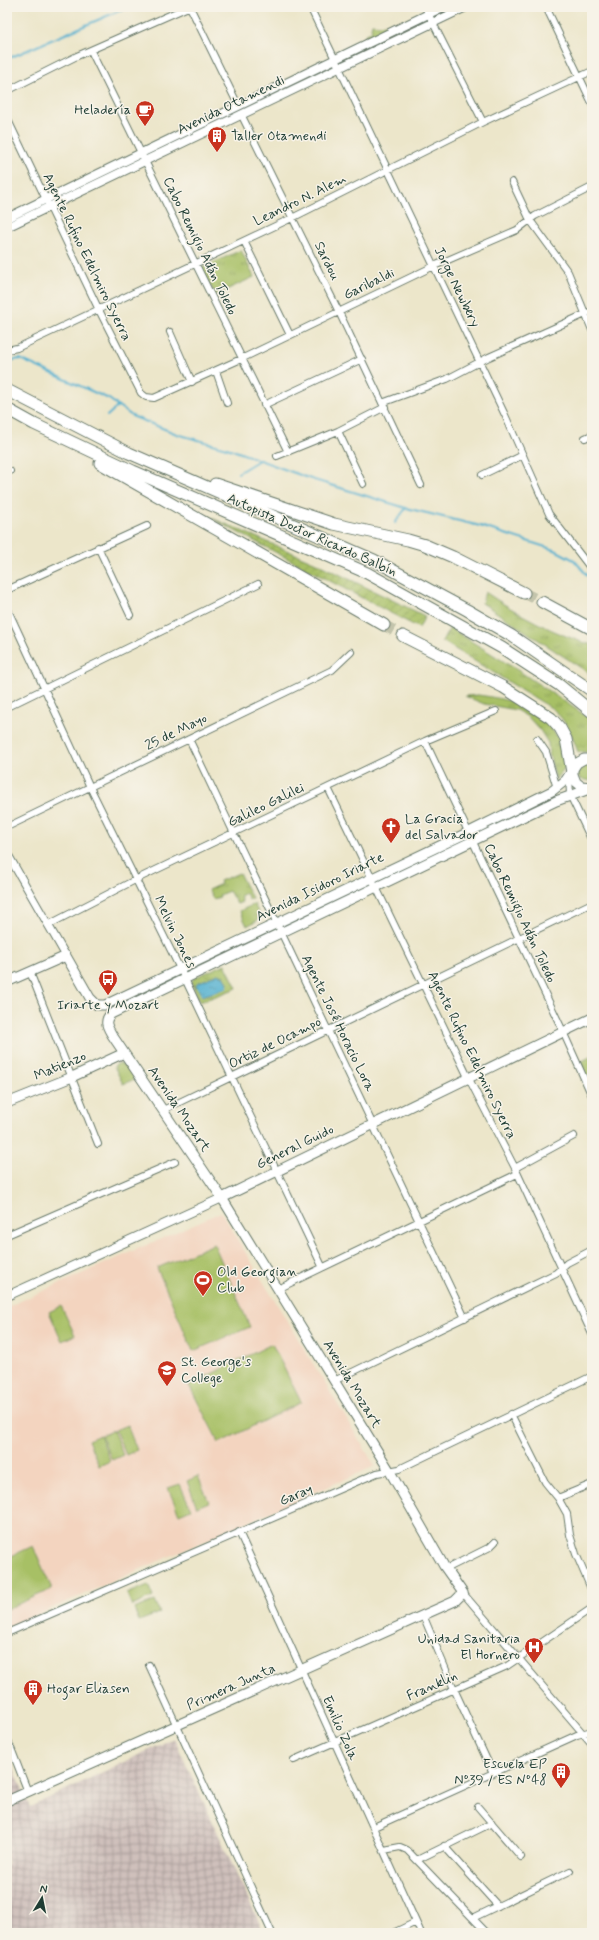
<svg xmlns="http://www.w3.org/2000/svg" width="599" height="1940" viewBox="0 0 599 1940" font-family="Mynerve,sans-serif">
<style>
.built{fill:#f3d4bf}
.industrial{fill:url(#industrial-grid)}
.grass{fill:url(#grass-tufts);stroke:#637e4c}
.garden{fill:url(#garden-furrows);stroke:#637e4c}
.pitch{fill:#a7c065;stroke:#637e4c}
.water{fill:url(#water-ripples);stroke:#387682}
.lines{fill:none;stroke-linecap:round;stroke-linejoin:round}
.stream{stroke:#51b0d0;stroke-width:2}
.motorway-tunnel{stroke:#c3c4ac;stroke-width:11;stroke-dasharray:11 5.5;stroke-linecap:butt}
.minor-casing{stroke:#677868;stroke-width:8}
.tertiary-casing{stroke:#677868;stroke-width:9}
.secondary-casing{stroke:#677868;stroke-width:10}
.primary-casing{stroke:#677868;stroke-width:11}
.motorway-casing{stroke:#677868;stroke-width:13}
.minor{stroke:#fff;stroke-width:6}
.tertiary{stroke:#fff;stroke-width:7}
.secondary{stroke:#fff;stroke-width:8}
.primary{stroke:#fff;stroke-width:9}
.motorway{stroke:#fff;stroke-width:11}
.labels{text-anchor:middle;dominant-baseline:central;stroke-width:3;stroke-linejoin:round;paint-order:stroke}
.street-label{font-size:14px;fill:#1f3d34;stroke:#f7f3e8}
.poi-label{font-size:14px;fill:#1f3d34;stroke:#f7f3e8;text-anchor:start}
</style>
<defs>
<pattern id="industrial-grid" width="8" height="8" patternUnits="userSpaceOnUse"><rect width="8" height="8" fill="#cfc0bb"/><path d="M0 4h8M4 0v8" fill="none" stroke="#a79d99"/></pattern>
<pattern id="grass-tufts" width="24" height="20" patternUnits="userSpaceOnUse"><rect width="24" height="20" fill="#a7c065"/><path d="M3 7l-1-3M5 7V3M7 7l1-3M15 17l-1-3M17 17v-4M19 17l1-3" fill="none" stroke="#879d54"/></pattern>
<pattern id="garden-furrows" width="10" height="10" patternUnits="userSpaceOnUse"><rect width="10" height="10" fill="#a7c065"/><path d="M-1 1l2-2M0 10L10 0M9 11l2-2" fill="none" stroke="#879d54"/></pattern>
<pattern id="water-ripples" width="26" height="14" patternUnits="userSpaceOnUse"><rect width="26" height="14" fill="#51b0d0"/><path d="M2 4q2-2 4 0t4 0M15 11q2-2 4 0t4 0" fill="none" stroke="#4390aa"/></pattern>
</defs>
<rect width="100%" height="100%" fill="#f7f3e8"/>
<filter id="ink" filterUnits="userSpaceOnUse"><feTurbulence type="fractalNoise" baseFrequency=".025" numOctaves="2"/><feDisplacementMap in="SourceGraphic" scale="8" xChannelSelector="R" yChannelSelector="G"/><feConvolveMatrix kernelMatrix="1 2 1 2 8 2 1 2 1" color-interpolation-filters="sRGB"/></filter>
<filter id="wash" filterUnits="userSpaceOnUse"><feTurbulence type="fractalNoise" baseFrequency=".012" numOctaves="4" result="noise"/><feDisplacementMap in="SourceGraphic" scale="16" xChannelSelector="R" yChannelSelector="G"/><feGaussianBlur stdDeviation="0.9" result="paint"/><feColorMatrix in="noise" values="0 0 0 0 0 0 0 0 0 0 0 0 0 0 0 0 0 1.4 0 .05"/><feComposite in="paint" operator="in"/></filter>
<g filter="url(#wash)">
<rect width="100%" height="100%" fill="#ece6ca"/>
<path class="built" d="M 221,1212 L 375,1466 L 7,1628 L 7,1307 Z"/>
<path class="industrial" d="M 174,1738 L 264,1933 L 7,1933 L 7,1752 L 30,1807 Z"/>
<path class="grass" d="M 372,24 L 396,26 L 364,42 L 365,35 L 372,31 L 371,28 Z
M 241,250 L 254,277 L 215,295 L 202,268 Z
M 485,592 C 518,614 554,634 592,645 L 592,675 L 482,603 Z
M 450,628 L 516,669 L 592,720 L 592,752 L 578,752 C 572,735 567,722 553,709 L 442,641 Z
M 478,695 C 492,697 505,699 518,704 C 538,713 576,745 564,770 C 562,773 558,777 556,780 L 549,753 L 548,743 L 540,730 L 528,717 L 516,710 L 484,704 L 465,696 Z
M 582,764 L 592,764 L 592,781 L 580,779 L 577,773 Z
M 239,873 L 252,898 L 249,900 L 246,893 L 240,896 L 242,902 L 237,904 L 229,891 L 219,895 L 220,897 L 213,899 L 208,890 L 221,884 L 220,881 Z
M 254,904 L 260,915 L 258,920 L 247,926 L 240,911 Z
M 225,964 L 237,988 L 200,1002 L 191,982 L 194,978 Z
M 592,1056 L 592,1084 L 590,1085 L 580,1062 Z
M 119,1063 L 126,1066 L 135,1079 L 123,1084 L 114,1066 Z"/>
<path class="garden" d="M 207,516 L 314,562 L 425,616 L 419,628 Z"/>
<path class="pitch" d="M 214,1244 L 250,1327 L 193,1351 L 157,1268 Z
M 61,1306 L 75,1335 L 62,1341 L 49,1312 Z
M 272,1344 L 301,1402 L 219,1443 L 189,1385 Z
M 127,1425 L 137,1450 L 126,1455 L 115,1430 Z
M 113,1430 L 123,1455 L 112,1460 L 101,1435 Z
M 100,1435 L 110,1461 L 99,1466 L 88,1440 Z
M 198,1476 L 209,1502 L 197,1507 L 187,1481 Z
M 180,1484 L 191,1509 L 179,1514 L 168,1488 Z
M 33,1546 L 52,1589 L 7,1609 L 7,1558 Z
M 148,1585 L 153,1597 L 132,1606 L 127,1594 Z
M 155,1601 L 160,1613 L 139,1621 L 134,1609 Z"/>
<path class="water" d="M 218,974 L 224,976 L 228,983 L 227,988 L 202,996 L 196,985 L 197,983 Z"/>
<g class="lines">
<path class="stream" d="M 7,59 L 128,7
M 8,361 L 20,359 L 109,399 L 132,416 L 177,434 L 230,449 L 311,479 L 406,508 L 480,526 L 555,550 L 574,560 L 592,581
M 107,416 L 118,406
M 238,473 L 259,460
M 395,523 L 406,508"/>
</g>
</g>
<g filter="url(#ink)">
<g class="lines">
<path class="motorway-tunnel" d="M 524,593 L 542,602
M 384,625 L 403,636"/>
<defs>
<path id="minor" d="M 190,7 L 238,105
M 310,7 L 505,415 L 549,514 L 592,570
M 425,7 L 483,122
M 546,7 L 592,103
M 91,51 L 288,452
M 7,91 L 77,56 L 188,7
M 241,114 L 339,312 L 421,485
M 7,118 L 99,310 L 141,393 L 146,397 L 154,398 L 241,359 L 434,266 L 517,230 L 535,216 L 592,187
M 512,182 L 530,220 L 568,272 L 592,330
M 244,241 L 290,335
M 170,332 L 192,382
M 7,350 L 17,348 L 292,218 L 483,122 L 592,71
M 216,371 L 227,403
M 382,403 L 447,379 L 489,357 L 592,311
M 264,405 L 362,359
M 338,431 L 363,484
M 585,438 L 592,435
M 277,456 L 338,431 L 385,407
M 7,472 L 10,471
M 482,475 L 523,455
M 98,547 L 130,615
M 7,590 L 147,526
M 7,608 L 90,787 L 185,979 L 322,1266
M 7,707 L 258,584
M 189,739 L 465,1318
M 537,739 L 546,752 L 557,788
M 425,741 L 560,1025 L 592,1096
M 569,776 L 570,795 L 592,841
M 328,788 L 468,1077 L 515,1168 L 592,1334
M 7,827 L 332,670 L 351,652
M 48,925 L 137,879 L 425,741 L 496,711
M 30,972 L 98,1144
M 163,1110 L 592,903
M 515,1168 L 574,1136
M 7,1235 L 175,1162
M 278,1289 L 517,1174
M 334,1381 L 556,1273 L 567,1263 L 592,1250
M 511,1414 L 545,1482 L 558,1498 L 567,1514 L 570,1535 L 576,1554 L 592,1591
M 558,1498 L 592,1484
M 239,1532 L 421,1933
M 446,1569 L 490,1547 L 495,1542
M 463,1593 L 592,1744
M 423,1615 L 454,1689 L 493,1773
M 7,1633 L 377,1473 L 399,1469 L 592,1376
M 149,1665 L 272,1933
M 7,1738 L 28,1792
M 294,1760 L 507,1666 L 592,1608
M 478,1807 L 521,1857
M 374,1827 L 577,1735 L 592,1731
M 444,1846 L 498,1906
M 384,1850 L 400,1847 L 407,1850 L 487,1933
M 417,1860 L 492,1823
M 473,1918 L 570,1871
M 393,1933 L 416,1922"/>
<path id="tertiary" d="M 7,853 L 66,956"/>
<path id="secondary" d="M 7,218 L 443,7
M 7,227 L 466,7
M 7,1296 L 222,1198"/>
<path id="primary" d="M 572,772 L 576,782 L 581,786 L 592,787
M 7,982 L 66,956 L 90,998 L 97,1005 L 105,1005 L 469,832 L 552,791 L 566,780 L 577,763 L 584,759 L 592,759
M 7,1103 L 72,1077 L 124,1053
M 222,1198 L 592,1018
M 7,1801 L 455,1601 L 463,1593 L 444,1566 L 389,1470 L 222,1198 L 112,1035 C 108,1028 103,1021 111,1014 L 556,801 L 592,788"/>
<path id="motorway" d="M 7,390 L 129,453 L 374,560 L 467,610 L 512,636 L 592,691
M 7,409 L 34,424 L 133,471 L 367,573 L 502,648 L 559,685 L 592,712
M 100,463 L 384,625
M 215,484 L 334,524 L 408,540 L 425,545 L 453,557 L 524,593
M 542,602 L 592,629
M 403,636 L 503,687 L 551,718 L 560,728 L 566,739 L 572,772"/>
</defs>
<use href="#minor" class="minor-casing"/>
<use href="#tertiary" class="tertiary-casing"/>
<use href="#secondary" class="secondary-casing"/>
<use href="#primary" class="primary-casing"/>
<use href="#motorway" class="motorway-casing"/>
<use href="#minor" class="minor"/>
<use href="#tertiary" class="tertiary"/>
<use href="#secondary" class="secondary"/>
<use href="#primary" class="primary"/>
<use href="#motorway" class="motorway"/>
</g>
</g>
<defs>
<symbol id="cafe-pin" viewBox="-11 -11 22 30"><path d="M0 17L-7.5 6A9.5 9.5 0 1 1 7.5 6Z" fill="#c8321e" stroke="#f7f3e8"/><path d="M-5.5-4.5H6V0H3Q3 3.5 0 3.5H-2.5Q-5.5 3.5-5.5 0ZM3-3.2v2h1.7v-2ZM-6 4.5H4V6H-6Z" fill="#fff"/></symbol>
<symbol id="building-pin" viewBox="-11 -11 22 30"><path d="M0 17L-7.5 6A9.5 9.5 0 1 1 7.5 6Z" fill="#c8321e" stroke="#f7f3e8"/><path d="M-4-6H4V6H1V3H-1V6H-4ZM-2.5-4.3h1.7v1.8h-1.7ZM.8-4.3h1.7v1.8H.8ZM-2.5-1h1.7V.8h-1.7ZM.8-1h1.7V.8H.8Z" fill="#fff"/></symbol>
<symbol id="church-pin" viewBox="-11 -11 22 30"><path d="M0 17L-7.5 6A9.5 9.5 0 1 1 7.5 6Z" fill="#c8321e" stroke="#f7f3e8"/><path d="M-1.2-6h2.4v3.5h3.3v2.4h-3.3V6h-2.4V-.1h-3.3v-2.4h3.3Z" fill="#fff"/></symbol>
<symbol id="bus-pin" viewBox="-11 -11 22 30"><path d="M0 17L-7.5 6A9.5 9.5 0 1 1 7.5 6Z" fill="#c8321e" stroke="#f7f3e8"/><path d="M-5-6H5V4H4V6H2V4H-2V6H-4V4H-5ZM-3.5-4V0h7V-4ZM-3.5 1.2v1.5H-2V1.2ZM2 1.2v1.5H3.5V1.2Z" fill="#fff"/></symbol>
<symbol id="stadium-pin" viewBox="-11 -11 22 30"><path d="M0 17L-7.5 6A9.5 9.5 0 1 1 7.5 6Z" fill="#c8321e" stroke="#f7f3e8"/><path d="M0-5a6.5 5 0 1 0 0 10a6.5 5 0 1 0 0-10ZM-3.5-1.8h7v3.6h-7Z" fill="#fff"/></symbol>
<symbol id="school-pin" viewBox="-11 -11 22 30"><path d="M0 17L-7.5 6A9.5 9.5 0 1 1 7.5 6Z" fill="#c8321e" stroke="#f7f3e8"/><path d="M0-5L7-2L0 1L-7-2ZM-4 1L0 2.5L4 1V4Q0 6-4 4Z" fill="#fff"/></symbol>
<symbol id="hospital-pin" viewBox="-11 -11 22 30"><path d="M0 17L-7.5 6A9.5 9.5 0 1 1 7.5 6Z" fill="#c8321e" stroke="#f7f3e8"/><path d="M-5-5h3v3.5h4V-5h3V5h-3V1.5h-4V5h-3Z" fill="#fff"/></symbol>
</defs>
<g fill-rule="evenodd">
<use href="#cafe-pin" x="134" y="99" width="22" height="30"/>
<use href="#building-pin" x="206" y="125" width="22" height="30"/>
<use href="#church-pin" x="380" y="816" width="22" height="30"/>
<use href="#bus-pin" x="97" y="968" width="22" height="30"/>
<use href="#stadium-pin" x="192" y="1269" width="22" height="30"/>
<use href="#school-pin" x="156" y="1359" width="22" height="30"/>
<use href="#hospital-pin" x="523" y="1636" width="22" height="30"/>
<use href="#building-pin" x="22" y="1678" width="22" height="30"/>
<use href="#building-pin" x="550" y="1761" width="22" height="30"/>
</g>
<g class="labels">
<g class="street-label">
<text transform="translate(231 105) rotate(-26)">Avenida Otamendi</text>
<text transform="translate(300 200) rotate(-26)">Leandro N. Alem</text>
<text transform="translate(200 246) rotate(64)">Cabo Remigio Adán Toledo</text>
<text transform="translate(87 257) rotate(64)">Agente Rufino Edelmiro Syerra</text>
<text transform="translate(327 261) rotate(64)">Sardou</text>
<text transform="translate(369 284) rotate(-26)">Garibaldi</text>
<text transform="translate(457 287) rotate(64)">Jorge Newbery</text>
<text transform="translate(312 535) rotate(24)">Autopista Doctor Ricardo Balbín</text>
<text transform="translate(176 732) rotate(-26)">25 de Mayo</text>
<text transform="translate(266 805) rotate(-26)">Galileo Galilei</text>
<text transform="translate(320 887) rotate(-26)">Avenida Isidoro Iriarte</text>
<text transform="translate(520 913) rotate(65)">Cabo Remigio Adán Toledo</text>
<text transform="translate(175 932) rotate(64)">Melvin Jones</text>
<text transform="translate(338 1023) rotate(64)">Agente José Horacio Lora</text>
<text transform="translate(275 1043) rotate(-26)">Ortiz de Ocampo</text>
<text transform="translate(472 1055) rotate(64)">Agente Rufino Edelmiro Syerra</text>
<text transform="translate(60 1066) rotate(-23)">Matienzo</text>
<text transform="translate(179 1109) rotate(56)">Avenida Mozart</text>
<text transform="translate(295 1147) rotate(-26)">General Guido</text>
<text transform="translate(352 1384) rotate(59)">Avenida Mozart</text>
<text transform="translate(296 1495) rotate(-23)">Garay</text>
<text transform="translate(432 1686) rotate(-24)">Franklin</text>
<text transform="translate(231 1687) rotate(-24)">Primera Junta</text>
<text transform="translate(340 1728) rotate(66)">Emilio Zola</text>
</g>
<g class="poi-label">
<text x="131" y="110" text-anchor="end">Heladería</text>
<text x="231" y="136">Taller Otamendi</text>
<text x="405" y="819">La Gracia<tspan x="405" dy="16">del Salvador</tspan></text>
<text x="108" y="1005" text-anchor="middle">Iriarte y Mozart</text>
<text x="217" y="1272">Old Georgian<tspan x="217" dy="16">Club</tspan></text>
<text x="181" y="1362">St. George's<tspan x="181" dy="16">College</tspan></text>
<text x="520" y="1639" text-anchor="end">Unidad Sanitaria<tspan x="520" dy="16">El Hornero</tspan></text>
<text x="47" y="1689">Hogar Eliasen</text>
<text x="547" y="1764" text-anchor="end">Escuela EP<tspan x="547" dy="16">Nº39 / ES Nº48</tspan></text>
</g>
</g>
<rect width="599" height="1940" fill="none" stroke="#f7f3e8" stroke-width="24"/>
<g transform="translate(42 1898) rotate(10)" stroke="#f7f3e8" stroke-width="3" paint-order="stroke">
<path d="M0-3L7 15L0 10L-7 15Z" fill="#1f3d34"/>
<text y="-6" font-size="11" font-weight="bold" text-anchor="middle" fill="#1f3d34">N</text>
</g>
</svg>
